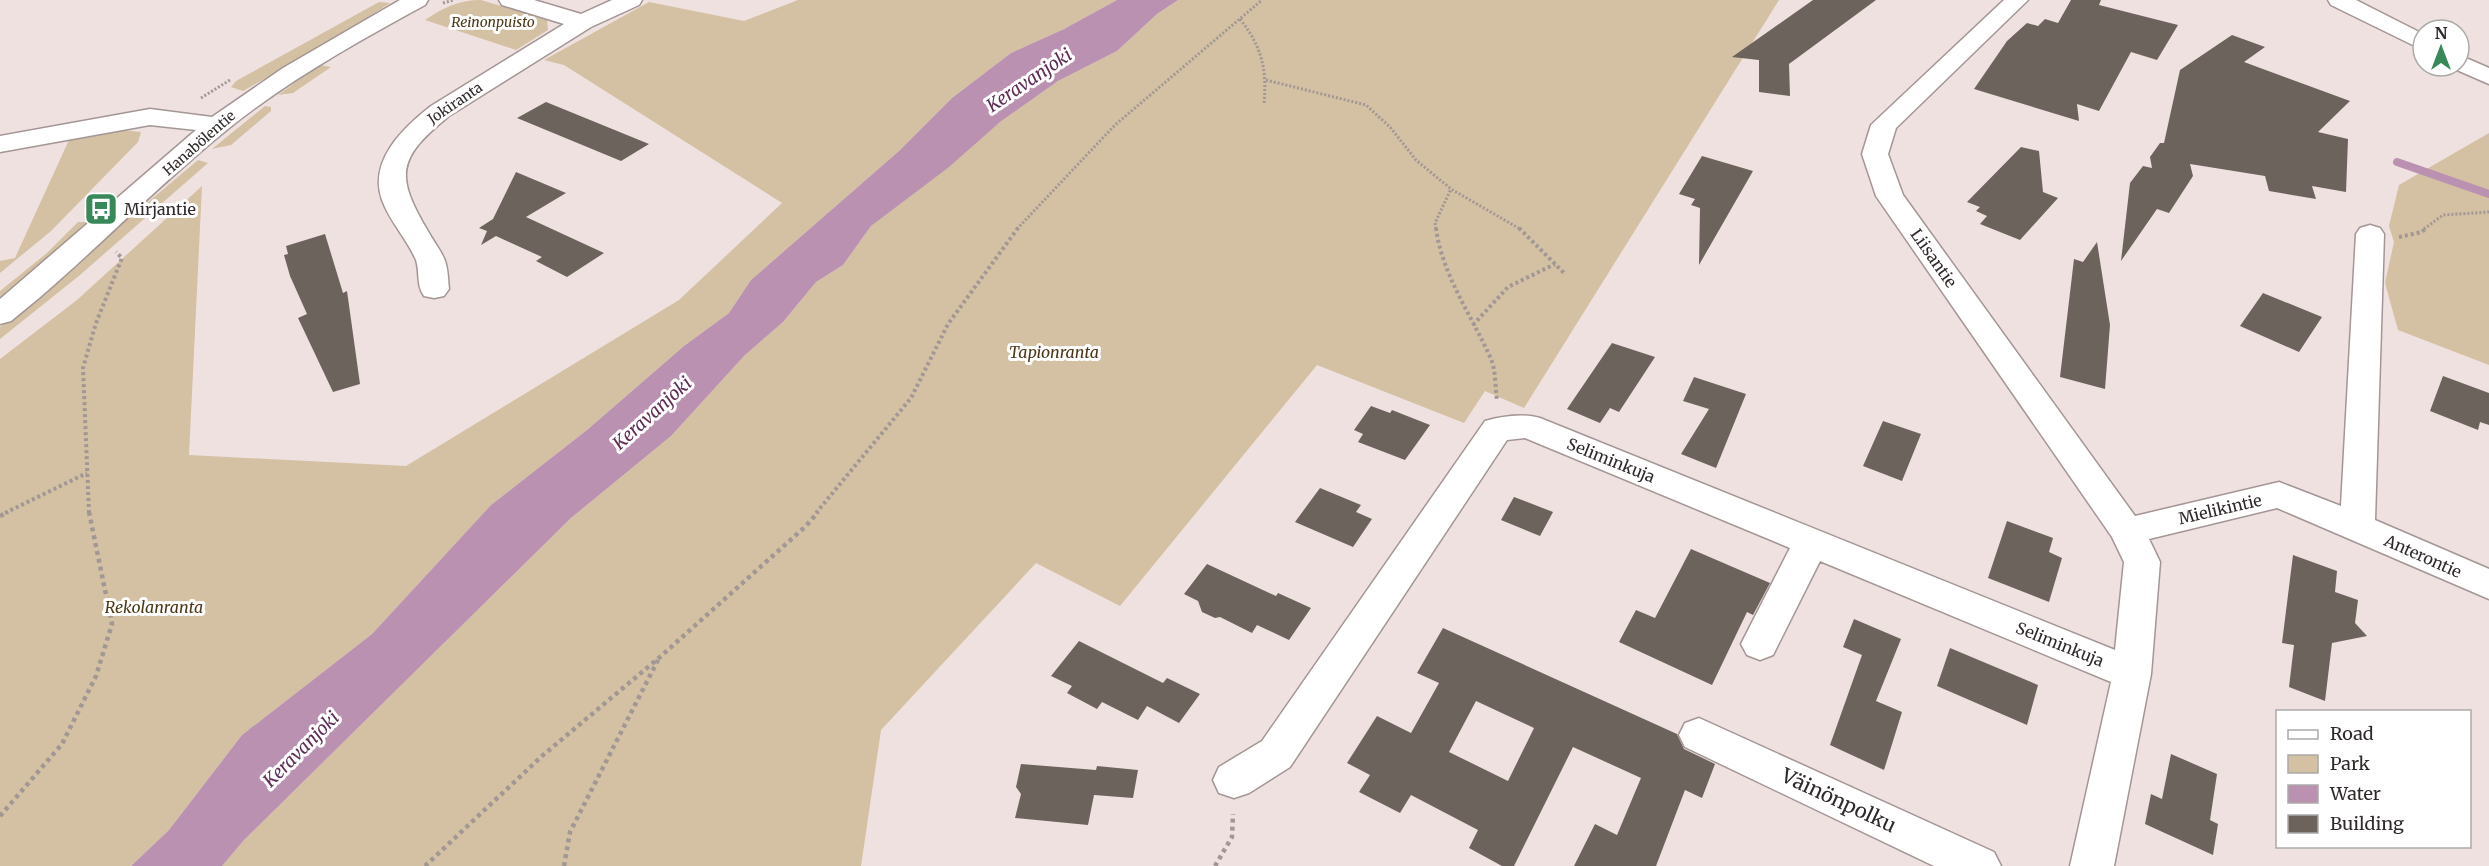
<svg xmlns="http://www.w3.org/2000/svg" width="2489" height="866" viewBox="0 0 2489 866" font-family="Merriweather,serif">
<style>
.green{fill:#d4c0a2}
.water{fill:#ba91b1}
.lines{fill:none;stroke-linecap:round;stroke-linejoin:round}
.stream{stroke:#ba91b1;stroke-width:8}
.building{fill:#6d635d;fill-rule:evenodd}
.minor-casing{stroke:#a39694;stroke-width:3}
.path-far2{stroke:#a19795;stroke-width:3;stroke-dasharray:2 2;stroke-linecap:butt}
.path-far1{stroke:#a19795;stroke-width:4;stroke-dasharray:3 3;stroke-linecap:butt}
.path{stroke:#a19795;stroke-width:4.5;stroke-dasharray:4 4;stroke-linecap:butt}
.minor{fill:#fff;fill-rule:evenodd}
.labels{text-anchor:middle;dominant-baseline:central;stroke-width:6;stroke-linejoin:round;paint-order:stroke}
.far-park-label{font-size:14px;font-style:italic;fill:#4b3614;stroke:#fff}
.far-street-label{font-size:14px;fill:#2f2a29;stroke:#fff}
.poi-label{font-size:16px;fill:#2f2a29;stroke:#fff;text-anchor:start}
.street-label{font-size:16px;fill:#2f2a29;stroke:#fff}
.park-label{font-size:16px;font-style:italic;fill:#4b3614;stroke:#fff}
.water-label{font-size:18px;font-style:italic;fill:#5f2c56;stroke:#fff}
.near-street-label{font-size:20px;fill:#2f2a29;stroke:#fff}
</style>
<rect width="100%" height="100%" fill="#efe1df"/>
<path class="green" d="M 481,0 L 547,20 L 548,30 L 516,50 L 425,20 C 443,8 458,0 481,0 Z
M 798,0 L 1117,0 L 1064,29 L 1011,53 L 952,98 L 899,151 L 751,280 L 729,313 L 684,346 L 587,430 L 491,505 L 372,634 L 242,735 L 169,830 L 131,866 L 0,866 L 0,359 L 77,300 L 202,186 L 189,455 L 406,466 L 679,300 L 782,203 L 564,65 L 544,60 L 649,2 L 744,21 Z
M 1178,0 L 1779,0 L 1524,408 L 1485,391 L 1464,423 L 1317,365 L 1120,606 L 1036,563 L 881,730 L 861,866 L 222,866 L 244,840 L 571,518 L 671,436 L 745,355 L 783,322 L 816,282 L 843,265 L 871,226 L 1000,122 L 1058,81 L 1117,51 L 1157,14 Z
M 379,2 L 390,3 L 338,37 L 243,91 L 231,87 L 236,81 Z
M 320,65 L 331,67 L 293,93 L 278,95 Z
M 265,106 L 271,107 L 271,111 L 231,145 L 212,149 Z
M 122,130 L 141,132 L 138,142 L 51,231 L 0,273 L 0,261 L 15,258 L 69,140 Z
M 2489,133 L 2489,365 L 2398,330 L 2385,283 L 2394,242 L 2389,226 L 2399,185 Z
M 198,160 L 208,163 L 80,275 L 0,339 L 0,327 Z
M 78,222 L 92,222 L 0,302 L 0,291 L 47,253 Z"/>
<path class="water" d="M 1117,0 L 1178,0 L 1157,14 L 1117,51 L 1058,81 L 1000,122 L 949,167 L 871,226 L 843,265 L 816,282 L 783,322 L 745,355 L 671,436 L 571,518 L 244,840 L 222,866 L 131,866 L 169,830 L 242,735 L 372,634 L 491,505 L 587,430 L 684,346 L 729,313 L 751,280 L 899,151 L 952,98 L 1011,53 L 1064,29 Z"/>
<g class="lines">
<path class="stream" d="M 2397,162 L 2489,194"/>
</g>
<path class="building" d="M 1813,0 L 1876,0 L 1789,64 L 1790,96 L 1759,92 L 1759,60 L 1732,57 Z
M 2071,0 L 2101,0 L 2099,5 L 2178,25 L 2157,60 L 2131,52 L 2099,111 L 2077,104 L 2079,121 L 1974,89 L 2007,41 L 2027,23 L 2038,26 L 2045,19 L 2058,23 Z
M 2232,35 L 2265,47 L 2244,62 L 2350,101 L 2318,132 L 2348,139 L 2346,192 L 2312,186 L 2316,199 L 2269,191 L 2265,176 L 2190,164 L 2193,176 L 2169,213 L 2157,209 L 2121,261 L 2130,183 L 2143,166 L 2152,168 L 2150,157 L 2160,143 L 2164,143 L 2180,70 Z
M 546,102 L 649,144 L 621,161 L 517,118 Z
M 2021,147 L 2039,151 L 2043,192 L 2058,198 L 2020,240 L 1980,224 L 1987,216 L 1976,211 L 1980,207 L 1967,202 Z
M 1702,156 L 1753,171 L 1699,265 L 1700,208 L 1691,205 L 1695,199 L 1679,194 Z
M 516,172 L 566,193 L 526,217 L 604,253 L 567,277 L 536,261 L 542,257 L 496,236 L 481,245 L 487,231 L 479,228 L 493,219 Z
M 325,234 L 343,293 L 347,291 L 360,384 L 333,392 L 298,318 L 307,314 L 290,276 L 284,255 L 288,254 L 286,246 Z
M 2097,242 L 2110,325 L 2105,389 L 2060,377 L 2074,259 L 2083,262 Z
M 2263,293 L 2322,317 L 2299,352 L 2240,326 Z
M 1612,343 L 1655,357 L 1619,412 L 1610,408 L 1600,423 L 1567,409 Z
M 2443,376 L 2489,393 L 2489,425 L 2480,422 L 2478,430 L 2430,411 Z
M 1694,377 L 1746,394 L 1716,468 L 1681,454 L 1709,409 L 1683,401 Z
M 1371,406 L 1390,413 L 1392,410 L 1430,425 L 1405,460 L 1358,442 L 1363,434 L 1354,430 Z
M 1883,421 L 1921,434 L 1902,481 L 1863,466 Z
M 1320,488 L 1361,505 L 1356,512 L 1372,519 L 1353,547 L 1295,522 Z
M 1514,497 L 1553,512 L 1540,536 L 1501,520 Z
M 2007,521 L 2053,538 L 2049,552 L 2062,558 L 2049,602 L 1988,578 Z
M 1691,549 L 1770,583 L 1753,615 L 1747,612 L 1712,685 L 1619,642 L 1636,610 L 1655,618 Z
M 2293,555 L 2337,571 L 2335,592 L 2358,600 L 2355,623 L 2367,636 L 2332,643 L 2325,701 L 2289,687 L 2294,645 L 2282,643 Z
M 1207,564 L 1276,596 L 1278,593 L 1311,608 L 1289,640 L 1257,625 L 1252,633 L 1220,617 L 1215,618 L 1202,612 L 1198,601 L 1184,594 Z
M 1854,619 L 1901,639 L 1876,701 L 1902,712 L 1884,770 L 1830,745 L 1862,655 L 1843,647 Z
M 1443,628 L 1677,734 L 1684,749 L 1715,764 L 1702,798 L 1685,790 L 1656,866 L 1574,866 L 1595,824 L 1617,835 L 1641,778 L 1573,747 L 1514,866 L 1502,866 L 1469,848 L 1478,830 L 1411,795 L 1400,813 L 1359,792 L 1370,775 L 1347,763 L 1377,716 L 1411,733 L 1439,683 L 1417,673 ZM 1476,701 L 1534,728 L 1508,781 L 1449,752 Z
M 1079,641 L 1163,683 L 1167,678 L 1200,694 L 1179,723 L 1147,706 L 1138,720 L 1102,702 L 1097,709 L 1067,693 L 1072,686 L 1051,676 Z
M 1950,648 L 2038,685 L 2027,725 L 1937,686 Z
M 2171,754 L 2217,774 L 2210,820 L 2218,824 L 2213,855 L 2145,824 L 2151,794 L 2162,799 Z
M 1021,764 L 1096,770 L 1097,766 L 1138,770 L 1133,798 L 1094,795 L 1088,825 L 1015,818 L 1021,794 L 1016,787 Z"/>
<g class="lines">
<defs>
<path id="minor" d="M 400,0 L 428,0 L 425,5 C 357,42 289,80 229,128 C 163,181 103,243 39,298 L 11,321 L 0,324 L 0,299 L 196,130 L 150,125 L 0,152 L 0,136 L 150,109 L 212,117 L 283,68 Z
M 499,0 L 534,0 L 581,14 L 612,0 L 642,0 L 639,5 L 591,27 L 449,116 C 396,159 395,176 429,233 C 434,242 442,252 445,261 C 448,269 448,280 449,289 L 444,296 L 434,298 L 424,296 C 416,285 420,272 416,260 C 407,239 390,222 382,200 C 368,161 403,128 431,106 L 564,24 L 502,5 Z
M 2004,0 L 2028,0 L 1896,128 L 1888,154 L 1903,195 L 2135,516 L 2279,482 L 2341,506 L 2356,234 L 2360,228 L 2370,225 L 2380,228 L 2384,234 L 2375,520 L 2489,569 L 2489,599 L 2277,508 L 2149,539 L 2160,562 L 2151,674 L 2114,866 L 2070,866 L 2111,682 L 1820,561 L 1773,655 L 1760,660 L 1747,655 L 1741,644 L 1790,548 L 1525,438 L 1507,440 L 1290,767 L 1249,793 L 1234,798 L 1219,793 L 1213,780 L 1219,767 L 1262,741 L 1485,421 C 1503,416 1522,413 1540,418 L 2115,650 L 2124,562 L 2112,537 L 1876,196 L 1862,154 L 1871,125 Z
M 2328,0 L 2356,0 L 2423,34 L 2423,50 L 2331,5 Z
M 2459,55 L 2489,68 L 2489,84 L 2450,67 L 2459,66 Z
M 1699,718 L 1994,852 L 2001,866 L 1934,866 L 1685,747 L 1679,735 L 1685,723 Z"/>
</defs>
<use href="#minor" class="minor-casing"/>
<path class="path-far2" d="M 443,3 L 454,0
M 1240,19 C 1262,47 1267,69 1264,104
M 1266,80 L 1366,105 L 1390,127 L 1416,160 L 1451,189 L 1520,229
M 201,98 L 230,80
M 1017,229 L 1115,125 L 1262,0
M 1436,229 L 1435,223 L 1451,189
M 2424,229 L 2443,215 L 2489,212"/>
<path class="path-far1" d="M 1436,228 C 1442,275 1472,316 1491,359 C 1496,371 1495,387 1497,400
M 1519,228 L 1565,274
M 2399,237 L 2422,232 L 2426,228
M 1473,325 L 1508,287 L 1555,264
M 5,513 L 87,473
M 89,513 L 83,368 L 96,323 L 122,258 L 116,252
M 816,513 L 911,398 L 948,324 L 1018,228"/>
<path class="path" d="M 0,516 L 8,512
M 0,816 L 62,744 L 96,676 L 112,624 L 89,512
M 425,866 L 542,756 L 660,657 L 806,526 L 818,512
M 564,866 L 570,832 L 658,660
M 1215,866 L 1232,837 L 1233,814"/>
<use href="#minor" class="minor"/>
</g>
<defs>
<symbol id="bus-square" viewBox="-11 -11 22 22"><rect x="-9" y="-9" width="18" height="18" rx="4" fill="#398859" stroke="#fff"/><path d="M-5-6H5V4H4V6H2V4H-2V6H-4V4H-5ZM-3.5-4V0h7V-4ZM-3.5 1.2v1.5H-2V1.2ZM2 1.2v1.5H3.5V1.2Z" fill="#fff"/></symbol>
</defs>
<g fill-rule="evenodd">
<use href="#bus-square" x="82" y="190" width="38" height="38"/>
</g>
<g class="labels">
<g class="far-park-label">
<text x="493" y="22">Reinonpuisto</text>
</g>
<g class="far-street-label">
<text transform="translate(455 103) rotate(-34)">Jokiranta</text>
<text transform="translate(199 143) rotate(-41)">Hanabölentie</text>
</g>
<g class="poi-label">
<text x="124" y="209">Mirjantie</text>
</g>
<g class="street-label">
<text transform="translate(1934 258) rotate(55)">Liisantie</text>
<text transform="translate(1611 460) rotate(22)">Seliminkuja</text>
<text transform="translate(2220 509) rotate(-13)">Mielikintie</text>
<text transform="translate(2423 556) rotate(24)">Anterontie</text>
<text transform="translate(2060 644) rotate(22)">Seliminkuja</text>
</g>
<g class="park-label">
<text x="1054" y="352">Tapionranta</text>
<text x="154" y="607">Rekolanranta</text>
</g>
<g class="water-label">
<text transform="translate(1029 80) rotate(-34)">Keravanjoki</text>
<text transform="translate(652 413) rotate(-42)">Keravanjoki</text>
<text transform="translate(301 749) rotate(-45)">Keravanjoki</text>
</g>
<g class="near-street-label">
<text transform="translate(1839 800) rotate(25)">Väinönpolku</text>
</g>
</g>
<rect x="2276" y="710" width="195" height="138" fill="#ffffff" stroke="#acaaa9" stroke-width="1.5"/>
<rect x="2288" y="730" width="30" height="9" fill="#ffffff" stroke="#acaaa9" stroke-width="1.5"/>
<text x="2330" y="740" font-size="18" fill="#2f2a29">Road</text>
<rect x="2288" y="755" width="30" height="18" fill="#d4c0a2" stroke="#acaaa9" stroke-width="1.5"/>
<text x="2330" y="770" font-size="18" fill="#2f2a29">Park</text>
<rect x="2288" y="785" width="30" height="18" fill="#ba91b1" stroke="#acaaa9" stroke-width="1.5"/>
<text x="2330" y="800" font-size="18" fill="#2f2a29">Water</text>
<rect x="2288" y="815" width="30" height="18" fill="#6d635d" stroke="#acaaa9" stroke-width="1.5"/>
<text x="2330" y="830" font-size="18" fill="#2f2a29">Building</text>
<g transform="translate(2441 48)"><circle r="28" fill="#ffffff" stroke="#acaaa9" stroke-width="1.5"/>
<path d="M0-4.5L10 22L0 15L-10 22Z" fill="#398859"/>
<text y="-9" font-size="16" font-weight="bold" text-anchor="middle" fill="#2f2a29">N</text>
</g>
</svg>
